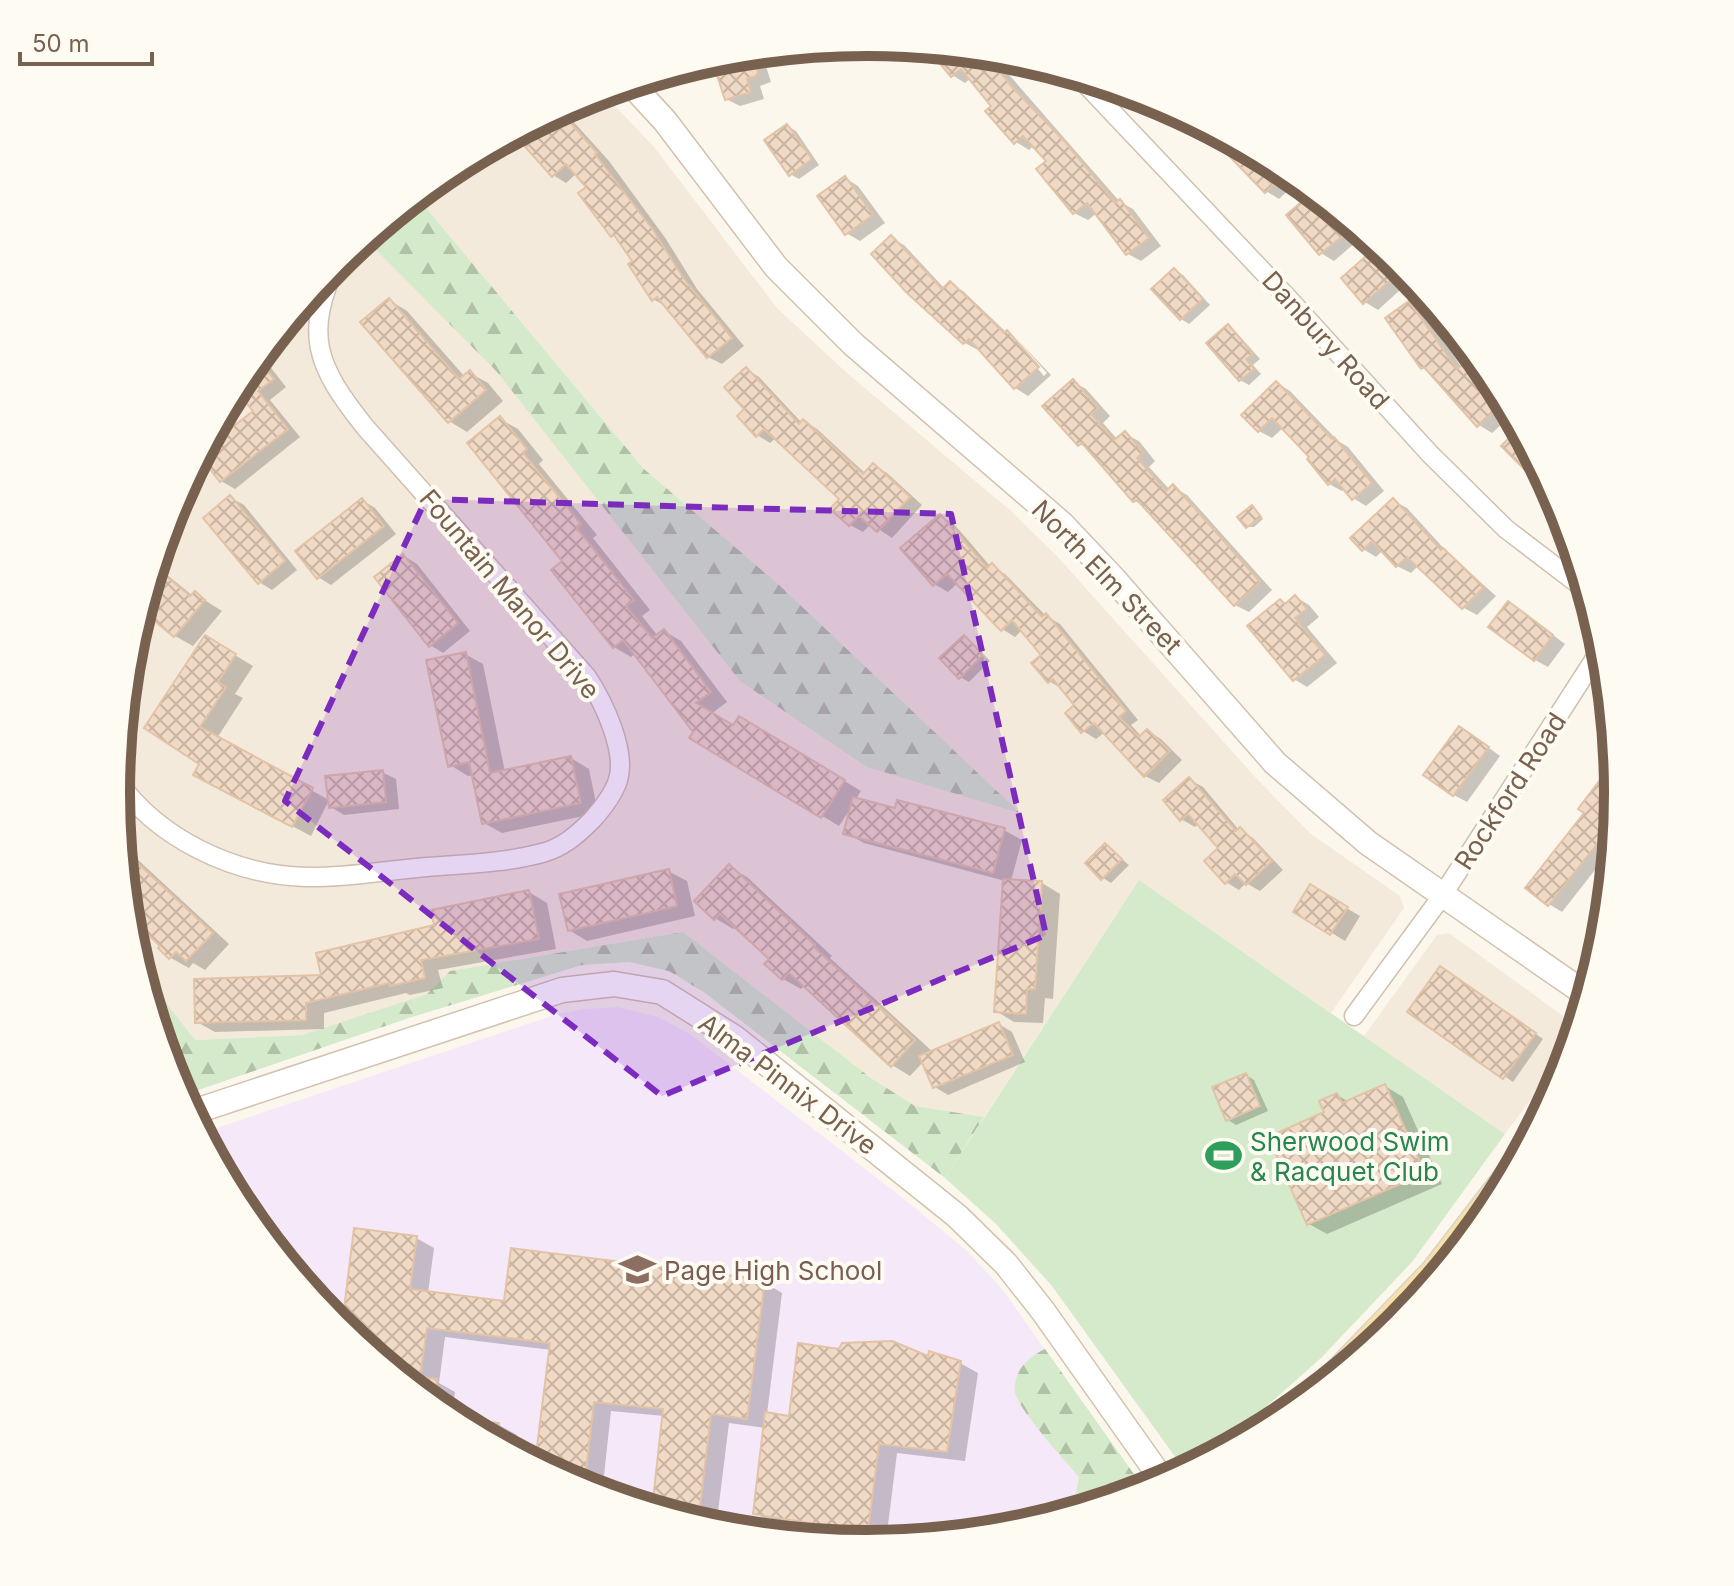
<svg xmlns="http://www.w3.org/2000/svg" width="1734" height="1586" viewBox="0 0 1734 1586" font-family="Inter,sans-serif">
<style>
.residential{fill:#f4eadb;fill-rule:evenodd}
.education{fill:#f5e8f9}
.forest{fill:url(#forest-firs)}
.pitch{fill:#d4eaca}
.shadow{fill:#0003}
.building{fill:url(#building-cross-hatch);stroke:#e3c3a6;stroke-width:2}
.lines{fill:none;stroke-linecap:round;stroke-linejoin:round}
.street-casing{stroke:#cfc1b1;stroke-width:21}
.secondary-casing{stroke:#d2c2af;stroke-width:27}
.primary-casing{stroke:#d9d3ce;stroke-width:31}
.street{stroke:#fff;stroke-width:18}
.secondary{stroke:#fff;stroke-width:24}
.primary{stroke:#f7e1a8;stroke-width:28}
.marked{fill:#7b2cbf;fill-opacity:0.2;stroke:#7b2cbf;stroke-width:6;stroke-dasharray:16 10;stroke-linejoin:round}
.labels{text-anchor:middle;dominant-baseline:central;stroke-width:8;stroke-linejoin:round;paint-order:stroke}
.street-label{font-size:26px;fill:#78614f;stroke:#fefbf3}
.leisure-label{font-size:26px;fill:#27864d;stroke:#fefbf3;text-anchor:start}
.education-label{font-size:26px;fill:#785e54;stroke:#fefbf3;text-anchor:start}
.rim{fill:none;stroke:#78614f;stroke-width:10}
</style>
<defs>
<pattern id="forest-firs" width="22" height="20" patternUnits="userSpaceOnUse" patternTransform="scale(2)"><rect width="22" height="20" fill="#d4eaca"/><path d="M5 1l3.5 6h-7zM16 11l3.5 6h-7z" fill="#b1c1a6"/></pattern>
<pattern id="building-cross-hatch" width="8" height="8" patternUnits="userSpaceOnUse" patternTransform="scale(2)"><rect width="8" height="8" fill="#f1dac5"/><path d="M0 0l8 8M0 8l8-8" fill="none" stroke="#c8b4a2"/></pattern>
</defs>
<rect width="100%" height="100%" fill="#fcf7ec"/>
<path class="residential" d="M 602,92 L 654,147 L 777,308 L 847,373 L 1011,511 L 1056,555 L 1257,779 L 1311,834 L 1400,896 L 1404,908 L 1331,1013 L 1139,880 L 984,1117 L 915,1106 L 871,1078 L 683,932 L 450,971 L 427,994 L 302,1035 L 195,1040 L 140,969 L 130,939 L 116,793 L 131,646 L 173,505 L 243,375 L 336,262 L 450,168 L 580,99 ZM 420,202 L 644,469 L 778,584 L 1018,812 L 497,372 L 375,249 Z
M 1449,933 L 1577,1026 L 1572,1045 L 1505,1134 L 1364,1036 L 1437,935 Z"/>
<path class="education" d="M 618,1007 L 658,1017 L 690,1034 L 899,1195 L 966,1250 L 1003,1290 L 1143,1490 L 1013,1530 L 867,1544 L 720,1529 L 579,1487 L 449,1417 L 336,1324 L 242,1210 L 202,1133 L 558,1014 L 584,1009 Z"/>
<path class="forest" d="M 421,202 L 644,469 L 778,584 L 1020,813 L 867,767 L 740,681 L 497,372 L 375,249 Z
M 683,932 L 871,1078 L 915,1106 L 984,1117 L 945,1178 L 705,993 L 669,971 L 629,962 L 582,965 L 409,1018 L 181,1096 L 173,1080 L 140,969 L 195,1040 L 302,1035 L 427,994 L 450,971 Z
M 1045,1349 L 1141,1484 L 1124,1496 L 1064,1514 L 1074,1504 L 1079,1477 C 1066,1462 1017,1408 1015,1392 C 1013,1371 1028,1357 1045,1349 Z"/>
<path class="pitch" d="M 1139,880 L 1505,1134 L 1412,1262 L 1321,1358 L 1208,1458 L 1196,1465 L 1181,1465 L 1052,1286 L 996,1224 L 945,1178 Z"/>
<path class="shadow" d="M 947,50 L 991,54 L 1120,202 L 1133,209 L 1161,246 L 1141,261 L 1128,254 L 1097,213 L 1088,220 L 1074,213 L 1048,161 L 1034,145 L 1029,150 L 1016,142 L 993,106 L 971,78 L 965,83 L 952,75 Z
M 757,53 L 763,57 L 771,82 L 760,86 L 764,99 L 740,106 L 726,99 L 714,59 Z
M 559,112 L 572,120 L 609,161 L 666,239 L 697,289 L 744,346 L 722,364 L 708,357 L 667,307 L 653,299 L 635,262 L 620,240 L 613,235 L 589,187 L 577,173 L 566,183 L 553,175 Z
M 1198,123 L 1227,138 L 1222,143 L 1209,135 Z
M 787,126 L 796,131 L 819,165 L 799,179 L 790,174 Z
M 1242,146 L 1285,169 L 1299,180 L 1279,199 L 1266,191 L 1232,156 Z
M 845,178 L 858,186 L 885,223 L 860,241 L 846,233 Z
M 1314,193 L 1343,217 L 1338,222 L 1355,243 L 1334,261 L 1321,253 Z
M 891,238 L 904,245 L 945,289 L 950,284 L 963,291 L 1007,333 L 1044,376 L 1047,373 L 1016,338 L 1051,375 L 1028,396 L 1015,388 L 980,348 L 978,350 L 965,343 L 909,291 Z
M 1386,256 L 1399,264 L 1412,279 L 1378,310 L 1365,302 L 1367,258 L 1377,264 Z
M 1174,270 L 1183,275 L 1210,305 L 1189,324 L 1181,319 Z
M 389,300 L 407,311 L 465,377 L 470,373 L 488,383 L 503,401 L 467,432 L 449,421 Z
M 1410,304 L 1423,311 L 1462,368 L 1476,375 L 1512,415 L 1492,433 L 1479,425 L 1432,373 L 1422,368 Z
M 1228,327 L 1236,332 L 1260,359 L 1253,365 L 1261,374 L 1249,385 L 1240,380 Z
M 260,354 L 286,387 L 270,400 L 300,437 L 235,489 L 221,481 L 256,412 L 236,387 Z
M 746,369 L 759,377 L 802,423 L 804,421 L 817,429 L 866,474 L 873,465 L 887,473 L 922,505 L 892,538 L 871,524 L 863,532 L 850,525 L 842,499 L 776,438 L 770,443 L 757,435 L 747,409 Z
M 1073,382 L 1086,389 L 1110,416 L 1103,423 L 1118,440 L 1125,434 L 1139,441 L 1155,461 L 1149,467 L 1170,490 L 1173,487 L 1187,495 L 1272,590 L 1249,612 L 1235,605 L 1147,508 L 1135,501 L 1093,452 L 1080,444 Z
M 1277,383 L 1290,391 L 1338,441 L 1348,447 L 1384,491 L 1366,506 L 1353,498 L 1345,489 L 1342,491 L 1329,484 L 1312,457 L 1284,427 L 1272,438 L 1259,431 Z
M 500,419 L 518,429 L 543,460 L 539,464 L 597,535 L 593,538 L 650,610 L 642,616 L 658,636 L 664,631 L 681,641 L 727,702 L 711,714 L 734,728 L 757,728 L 861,791 L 856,799 L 896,810 L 1004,830 L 1022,840 L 1011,881 L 1042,883 L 1060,894 L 1053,999 L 1045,998 L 1043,1023 L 1014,1022 L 996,1011 L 1005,881 L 864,843 L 846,833 L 852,806 L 839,826 L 692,737 L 695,732 L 636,653 L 631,657 L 614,647 L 565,561 Z
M 231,498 L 244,505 L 297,570 L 272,590 L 259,582 Z
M 362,500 L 375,508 L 396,534 L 331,585 L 318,577 Z
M 1394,501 L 1407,508 L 1448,553 L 1496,596 L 1477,615 L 1464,608 L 1419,565 L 1411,573 L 1397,566 L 1383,550 L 1376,557 L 1363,549 Z
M 1255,509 L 1263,519 L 1254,527 L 1250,527 L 1245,524 Z
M 941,516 L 954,524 L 991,567 L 1005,574 L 1046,616 L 1060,624 L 1138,720 L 1131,725 L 1142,737 L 1148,731 L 1161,739 L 1182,760 L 1159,783 L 1145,776 L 1105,732 L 1096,739 L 1083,731 L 1077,705 L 1062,689 L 1049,681 L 1043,655 L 1022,630 L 1015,637 L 1002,629 L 958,583 L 948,592 L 934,584 Z
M 404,556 L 417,564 L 470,631 L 443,653 L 430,645 Z
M 155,565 L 193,596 L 195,594 L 222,611 L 193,646 L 175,636 L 142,608 Z
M 1296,597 L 1309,605 L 1319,617 L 1307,627 L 1337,663 L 1307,687 L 1294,679 L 1286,606 Z
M 1521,611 L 1565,644 L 1548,667 L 1535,660 Z
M 964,637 L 972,642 L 990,661 L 969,682 L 960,677 Z
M 223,648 L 253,666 L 235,694 L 243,698 L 217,738 L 329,800 L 311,836 L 214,785 L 202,763 L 147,728 Z
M 465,654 L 483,664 L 505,772 L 571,758 L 589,769 L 598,813 L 502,833 L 484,823 L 474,775 L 468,776 L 450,765 Z
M 1473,736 L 1500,756 L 1467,802 L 1454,795 Z
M 1615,763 L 1618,793 L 1613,847 L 1562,912 L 1549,904 L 1587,813 Z
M 382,772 L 396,779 L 399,809 L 344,815 L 331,807 Z
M 1190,780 L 1203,787 L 1239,830 L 1253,838 L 1283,870 L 1260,891 L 1246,883 L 1239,890 L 1226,882 L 1220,848 L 1199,823 L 1195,827 L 1181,819 Z
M 120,836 L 127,842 L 123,846 L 229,944 L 205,970 L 193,963 L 189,968 L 171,958 L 160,948 L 163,946 L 128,913 Z
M 1105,845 L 1129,865 L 1111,883 L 1103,878 Z
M 729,867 L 747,877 L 832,956 L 830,958 L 933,1052 L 999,1024 L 1012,1032 L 1025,1062 L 948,1095 L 935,1087 L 924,1061 L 910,1076 L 892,1065 L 805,985 L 801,989 L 783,979 L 771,959 L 736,926 L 733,929 L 715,918 Z
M 668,871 L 687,881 L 695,916 L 587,941 L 569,930 Z
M 1311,887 L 1360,916 L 1345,941 L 1296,911 Z
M 529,892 L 547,903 L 556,949 L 438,970 L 443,988 L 410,995 L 406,993 L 324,1013 L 324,1029 L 215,1032 L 197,1022 L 323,977 L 436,926 Z
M 1448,973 L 1543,1039 L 1513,1082 L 1410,1012 Z
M 1246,1075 L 1254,1080 L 1268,1111 L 1236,1125 L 1228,1120 Z
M 1385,1086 L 1403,1097 L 1442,1184 L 1327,1234 L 1309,1224 L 1326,1114 L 1337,1095 L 1349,1102 Z
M 416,1238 L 434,1248 L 428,1293 L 506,1303 L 764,1282 L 782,1293 L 767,1414 L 791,1419 L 929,1359 L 960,1363 L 978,1373 L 965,1461 L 897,1453 L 886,1541 L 773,1524 L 755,1513 L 765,1428 L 729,1423 L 716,1528 L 654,1509 L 664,1416 L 611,1411 L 602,1494 L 579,1487 L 537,1464 L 552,1350 L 445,1337 L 439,1383 L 455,1392 L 451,1418 L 331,1318 L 345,1320 Z
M 454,1419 L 499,1425 L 517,1435 L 515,1452 Z"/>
<path class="building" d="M 947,50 L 986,54 L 1012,87 L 1066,143 L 1115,203 L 1120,199 L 1149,238 L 1126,255 L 1087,203 L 1073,214 L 1036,169 L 1046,161 L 1023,136 L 1014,144 L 985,111 L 991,106 L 961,69 L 951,77 L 936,59 Z
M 752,53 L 759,75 L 747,79 L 751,92 L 725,100 L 712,59 Z
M 559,110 L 597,153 L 595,154 L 653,230 L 684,279 L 732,338 L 707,358 L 657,297 L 652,301 L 628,264 L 632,261 L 614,235 L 611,237 L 578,193 L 586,187 L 566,164 L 552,177 L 521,142 Z
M 787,124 L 812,159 L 789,176 L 764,140 Z
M 1240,145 L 1285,169 L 1287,171 L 1265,193 L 1229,156 Z
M 845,176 L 873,215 L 845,235 L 817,196 Z
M 1313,192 L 1332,208 L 1326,214 L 1344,235 L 1319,255 L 1286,215 Z
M 891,235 L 942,289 L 950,281 L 1004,333 L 1007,330 L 1039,367 L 1014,389 L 969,339 L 963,344 L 907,293 L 871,254 Z
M 1386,254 L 1401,271 L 1363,304 L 1341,278 L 1366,256 L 1374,264 Z
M 1174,268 L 1203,299 L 1180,320 L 1151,289 Z
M 389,298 L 459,379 L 470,370 L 486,390 L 448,423 L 360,322 Z
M 1409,301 L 1457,369 L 1462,365 L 1500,406 L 1477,427 L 1424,367 L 1421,369 L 1385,318 Z
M 1228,324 L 1253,354 L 1246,359 L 1254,369 L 1239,381 L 1206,343 Z
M 257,358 L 274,379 L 258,391 L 288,429 L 220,482 L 200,456 L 202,451 L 253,411 L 235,389 Z
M 746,367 L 799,424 L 803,419 L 863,474 L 873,463 L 910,497 L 877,532 L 859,516 L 849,526 L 830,509 L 839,499 L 764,429 L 756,437 L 737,416 L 744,409 L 724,387 Z
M 1073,379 L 1098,408 L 1091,414 L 1114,440 L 1125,431 L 1143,452 L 1137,458 L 1166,491 L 1173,484 L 1260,582 L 1234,606 L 1137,500 L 1133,502 L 1082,443 L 1078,446 L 1042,406 Z
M 1276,381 L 1332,439 L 1334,437 L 1372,483 L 1352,500 L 1335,479 L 1328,485 L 1307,459 L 1309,457 L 1272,418 L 1258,432 L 1241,415 Z
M 500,416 L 527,449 L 523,453 L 581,524 L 577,528 L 634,600 L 626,606 L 652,638 L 664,629 L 711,692 L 696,703 L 733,725 L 739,716 L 845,780 L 821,818 L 689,738 L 693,732 L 623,640 L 613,648 L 551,570 L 562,561 L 467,443 Z
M 1519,428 L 1555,496 L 1553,498 L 1501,446 Z
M 230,495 L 285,561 L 258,584 L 203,518 Z
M 362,498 L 384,526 L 317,579 L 295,551 Z
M 1393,498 L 1441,550 L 1443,548 L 1484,587 L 1462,609 L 1407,557 L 1396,567 L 1372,541 L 1362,551 L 1350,538 Z
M 1252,505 L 1261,517 L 1246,528 L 1237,517 Z
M 940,514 L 987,568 L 992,563 L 1042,617 L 1046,613 L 1126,711 L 1119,717 L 1139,737 L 1147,729 L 1170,751 L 1144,777 L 1094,723 L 1081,733 L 1065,713 L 1074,705 L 1053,679 L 1048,683 L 1031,663 L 1041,655 L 1012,620 L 1001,631 L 947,574 L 933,586 L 900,548 Z
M 403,554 L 458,623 L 429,647 L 374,577 Z
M 155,567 L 190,596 L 195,591 L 205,600 L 174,637 L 141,610 Z
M 1295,595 L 1307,609 L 1295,618 L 1325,655 L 1293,681 L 1247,626 L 1280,599 L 1285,604 Z
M 1508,601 L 1553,635 L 1534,661 L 1488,627 Z
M 205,635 L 236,654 L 218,682 L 226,687 L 200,727 L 313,788 L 292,827 L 193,775 L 199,764 L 144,728 Z
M 964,635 L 983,655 L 959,679 L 939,658 Z
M 466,652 L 490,773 L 571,756 L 581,803 L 482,824 L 469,762 L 448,767 L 426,660 Z
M 1459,726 L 1489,747 L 1453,796 L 1423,775 Z
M 1615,760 L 1618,793 L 1615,821 L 1548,906 L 1525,888 L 1584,813 L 1578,809 Z
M 383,770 L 386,802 L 329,808 L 325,776 Z
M 1189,777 L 1236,831 L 1240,827 L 1272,861 L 1246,885 L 1235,874 L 1225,884 L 1204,861 L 1218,848 L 1188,814 L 1180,821 L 1163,800 Z
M 853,797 L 895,808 L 897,800 L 1005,828 L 993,873 L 843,834 Z
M 1105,843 L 1122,859 L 1101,880 L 1085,863 Z
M 121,848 L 213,933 L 186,961 L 176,952 L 169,959 L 158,948 L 160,946 L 128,916 Z
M 729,864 L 815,945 L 814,947 L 915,1040 L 891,1067 L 789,973 L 782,980 L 764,964 L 769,959 L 720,914 L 714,920 L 694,901 Z
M 669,869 L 677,906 L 568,931 L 559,894 Z
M 1003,879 L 1042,881 L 1035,989 L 1027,989 L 1026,1014 L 994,1012 Z
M 1310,884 L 1348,907 L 1330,935 L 1293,912 Z
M 529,890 L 539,939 L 421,960 L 425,978 L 390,986 L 389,983 L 306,1003 L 306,1020 L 195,1023 L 194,979 L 321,975 L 316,953 L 434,925 L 431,910 Z
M 1440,966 L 1536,1033 L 1503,1079 L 1407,1012 Z
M 999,1022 L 1013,1055 L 933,1088 L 919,1056 Z
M 1246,1073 L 1260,1106 L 1226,1121 L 1212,1087 Z
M 1385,1084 L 1425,1173 L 1307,1225 L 1268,1137 L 1324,1112 L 1319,1101 L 1337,1093 L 1342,1103 Z
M 354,1228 L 417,1236 L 410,1289 L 504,1301 L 511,1248 L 765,1280 L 747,1419 L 711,1414 L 698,1523 L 652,1509 L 663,1409 L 594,1402 L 584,1488 L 535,1463 L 550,1343 L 427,1328 L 420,1377 L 437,1379 L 434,1405 L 336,1324 L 329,1316 L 343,1317 Z
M 892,1341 L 928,1356 L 929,1351 L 961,1361 L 947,1452 L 879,1444 L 868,1532 L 753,1514 L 765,1412 L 789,1416 L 798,1343 L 839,1349 L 842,1343 Z
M 452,1417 L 499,1423 L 497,1443 L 451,1418 Z"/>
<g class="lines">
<defs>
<path id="street" d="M 1078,76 L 1287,297 L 1430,454 L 1506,529 L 1586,590
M 117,780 C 158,839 234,875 306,877 C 346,878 387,870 427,867 C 464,864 505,863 542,853 C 562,848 577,835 592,820 C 601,810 614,793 618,780 C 627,751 603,701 587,677 L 365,427 C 316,365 303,335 338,260
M 1354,1016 L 1442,896 L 1603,646"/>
<path id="secondary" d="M 631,84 L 665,121 L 776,267 L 853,344 L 1062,524 L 1112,577 L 1275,763 L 1368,843 L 1587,995
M 190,1113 L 562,990 L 614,984 L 662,992 L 735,1038 L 957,1216 L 1006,1264 L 1043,1311 L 1164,1482"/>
<path id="primary" d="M 1338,1373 L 1435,1272 L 1512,1172"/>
</defs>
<use href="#street" class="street-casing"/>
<use href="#secondary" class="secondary-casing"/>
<use href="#primary" class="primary-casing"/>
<use href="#street" class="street"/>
<use href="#secondary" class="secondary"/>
<use href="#primary" class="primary"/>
</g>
<path class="marked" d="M 426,499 L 951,514 L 1046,935 L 662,1096 L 285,801 Z"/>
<defs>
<symbol id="stadium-bare" viewBox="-9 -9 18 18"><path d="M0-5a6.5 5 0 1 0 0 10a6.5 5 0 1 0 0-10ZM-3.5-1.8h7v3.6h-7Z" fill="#2e9e5b" stroke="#fefbf3" stroke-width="2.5" paint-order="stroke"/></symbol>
<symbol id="school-bare" viewBox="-9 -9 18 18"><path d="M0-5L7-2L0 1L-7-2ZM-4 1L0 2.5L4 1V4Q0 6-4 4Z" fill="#8d6e63" stroke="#fefbf3" stroke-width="2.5" paint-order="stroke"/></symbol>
</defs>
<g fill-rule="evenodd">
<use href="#stadium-bare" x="1198" y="1130" width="51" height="51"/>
<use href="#school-bare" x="612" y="1244" width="51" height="51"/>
</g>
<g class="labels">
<g class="street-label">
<text transform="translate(1326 340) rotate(48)">Danbury Road</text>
<text transform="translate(1107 577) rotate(46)">North Elm Street</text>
<text transform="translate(510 594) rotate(50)">Fountain Manor Drive</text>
<text transform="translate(1510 791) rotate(-57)">Rockford Road</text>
<text transform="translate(788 1084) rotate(37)">Alma Pinnix Drive</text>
</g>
<g class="leisure-label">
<text x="1250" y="1141">Sherwood Swim<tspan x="1250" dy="30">&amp; Racquet Club</tspan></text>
</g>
<g class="education-label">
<text x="664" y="1270">Page High School</text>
</g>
</g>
<path d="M0 0H1734V1586H0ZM130 793a737 737 0 1 1 1474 0a737 737 0 1 1-1474 0Z" fill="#fefbf3" fill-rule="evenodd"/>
<path class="rim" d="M130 793a737 737 0 1 1 1474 0a737 737 0 1 1-1474 0Z"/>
<path d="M20 52v12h132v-12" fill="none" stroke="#78614f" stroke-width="4"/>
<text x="32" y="52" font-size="24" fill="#78614f" stroke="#fefbf3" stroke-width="6" paint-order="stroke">50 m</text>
</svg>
